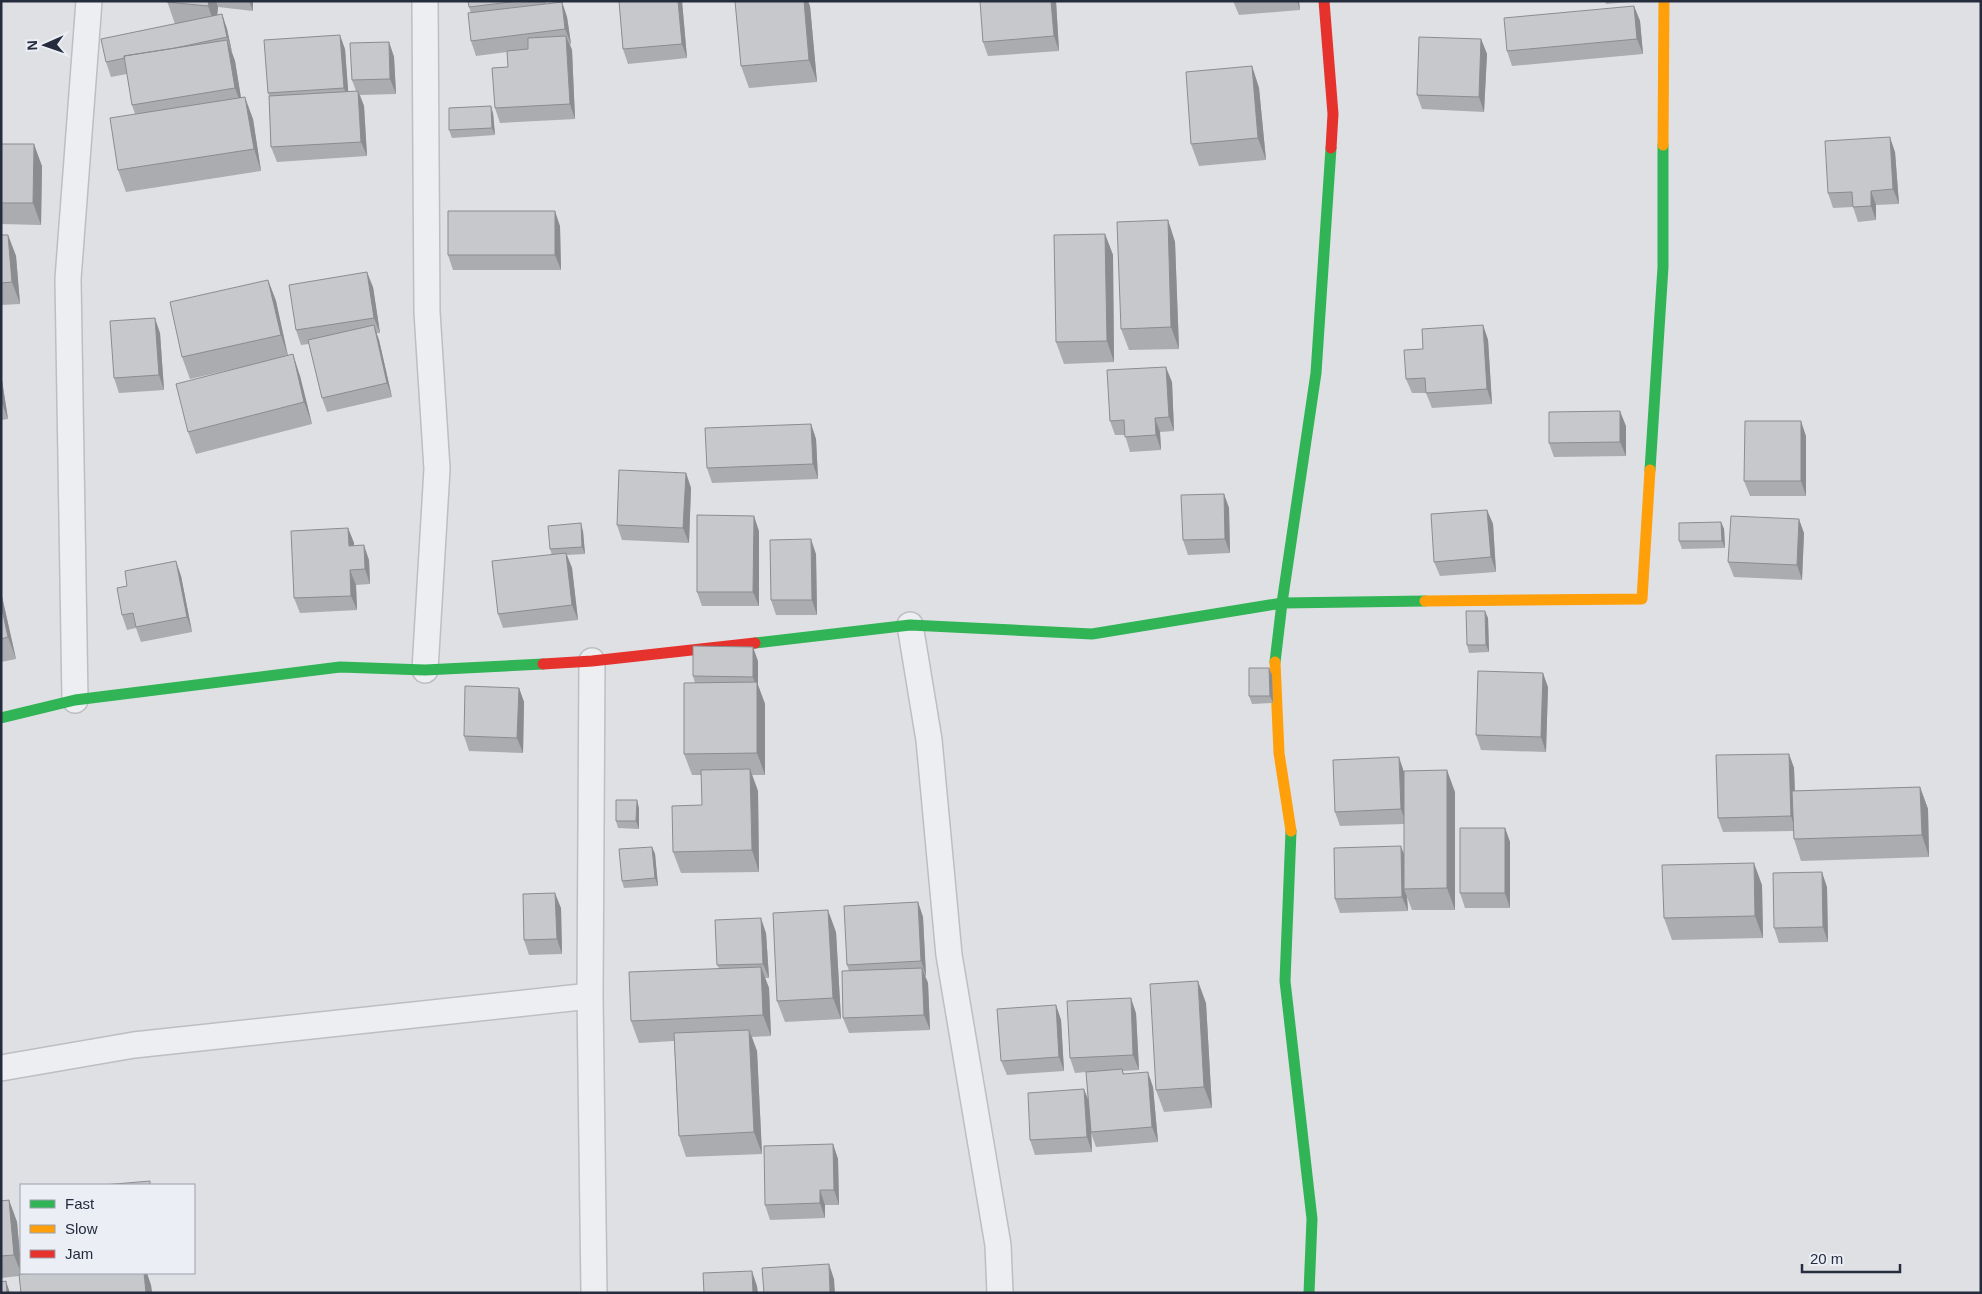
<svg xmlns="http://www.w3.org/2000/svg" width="1982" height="1294" viewBox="0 0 1982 1294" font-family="Helvetica,sans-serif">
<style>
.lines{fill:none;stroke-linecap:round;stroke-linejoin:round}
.street-casing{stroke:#bdbec2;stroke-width:28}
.street{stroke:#edeef1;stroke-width:25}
.fast{stroke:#30b455;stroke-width:11}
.slow{stroke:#ff9f0a;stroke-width:11}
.jam{stroke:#e5322d;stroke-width:11}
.wall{fill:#abacaf}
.shaded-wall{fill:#8b8c8f}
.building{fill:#c7c8cc;stroke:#8b8c8f}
</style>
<rect width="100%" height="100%" fill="#dfe0e4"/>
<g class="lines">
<defs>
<path id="street" d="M 425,1 L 427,312 L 437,469 L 425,670
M 910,625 L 929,740 L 949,955 L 998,1245 L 1000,1293
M 592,661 L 590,996 L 594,1293
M 75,700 L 68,279 L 89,1
M 1,1068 L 134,1045 L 590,996"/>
</defs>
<use href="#street" class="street-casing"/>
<use href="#street" class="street"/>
<path class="fast" d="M 1650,470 L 1663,267 L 1663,145
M 755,643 L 910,625 L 1092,634 L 1282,603 L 1425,601
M 1275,662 L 1282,603 L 1316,373 L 1331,148
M 1,718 L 75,700 L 340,667 L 425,670 L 543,664
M 1291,831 L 1285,981 L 1312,1219 L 1309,1293"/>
<path class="slow" d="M 1663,145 L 1664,1
M 1425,601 L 1642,599 L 1650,470
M 1275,662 L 1279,753 L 1291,831"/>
<path class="jam" d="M 1324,1 L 1333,114 L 1331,148
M 543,664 L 592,661 L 755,643"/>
</g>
<path class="wall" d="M 167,1 L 253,1 L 253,11 L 218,7 L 217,15 L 222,14 L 227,29 L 232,52 L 235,61 L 241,98 L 253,119 L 261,171 L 126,192 L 118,170 L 135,114 L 132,105 L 127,74 L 111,77 L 106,62 L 175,24 Z
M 468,1 L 545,1 L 546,4 L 562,2 L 567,17 L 571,44 L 570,44 L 572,50 L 575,119 L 500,123 L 495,108 L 508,67 L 507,52 L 476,56 L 471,41 L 471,13 L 469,7 Z
M 682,1 L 687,58 L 628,64 L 623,49 Z
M 1056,1 L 1059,51 L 988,56 L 983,42 Z
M 1233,1 L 1299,1 L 1300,10 L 1239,15 Z
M 1605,1 L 1643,1 L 1606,4 Z
M 810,6 L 817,82 L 749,88 L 741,66 Z
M 1634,6 L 1640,21 L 1643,54 L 1512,66 L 1507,51 Z
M 1481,39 L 1487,54 L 1484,112 L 1422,109 L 1417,95 Z
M 389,42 L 394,57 L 396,94 L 360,95 L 364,106 L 367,156 L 277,162 L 271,147 L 269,96 L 268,93 L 345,49 L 348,91 L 356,91 L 352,80 Z
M 1252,66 L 1259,88 L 1266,160 L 1199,166 L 1191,144 Z
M 493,113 L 495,135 L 452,138 L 449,130 Z
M 1,144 L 42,166 L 41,225 L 1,224 Z
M 1895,152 L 1899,204 L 1876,205 L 1876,220 L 1858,222 L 1853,207 L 1833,208 L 1828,193 Z
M 1168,220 L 1175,242 L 1179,349 L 1129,350 L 1121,329 Z
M 560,226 L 561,270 L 453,270 L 448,255 Z
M 1105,234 L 1113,255 L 1114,362 L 1064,364 L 1056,342 Z
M 1,235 L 8,235 L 16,256 L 20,304 L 1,305 Z
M 268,280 L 276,301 L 288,355 L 300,376 L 312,424 L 196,454 L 188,432 L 238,368 L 190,379 L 182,357 Z
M 373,287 L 380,333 L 376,333 L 379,340 L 392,397 L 327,412 L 322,398 L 309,344 L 301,345 L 296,330 Z
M 1483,325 L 1488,340 L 1492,404 L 1432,408 L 1426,393 L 1412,393 L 1406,379 L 1423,349 Z
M 160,333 L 164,390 L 119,393 L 114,378 Z
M 1,374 L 8,419 L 1,420 Z
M 1172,382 L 1174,431 L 1160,432 L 1161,450 L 1130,452 L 1125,435 L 1115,435 L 1110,421 Z
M 811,424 L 816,439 L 818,479 L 712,483 L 707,468 Z
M 1626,426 L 1626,456 L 1554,457 L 1549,443 Z
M 1806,436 L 1806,496 L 1750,496 L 1744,481 Z
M 686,473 L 691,488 L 689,543 L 622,540 L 617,525 Z
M 1224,494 L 1229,508 L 1230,553 L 1188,555 L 1183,540 Z
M 1487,510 L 1493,524 L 1496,572 L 1440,576 L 1434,562 Z
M 1721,522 L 1724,529 L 1725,548 L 1682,549 L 1679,541 Z
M 348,528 L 354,543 L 354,546 L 369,560 L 370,584 L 356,585 L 357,610 L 300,613 L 294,598 Z
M 583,531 L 585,554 L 567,555 L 572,568 L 578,620 L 503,628 L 498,614 L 552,555 L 550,549 Z
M 759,531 L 759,606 L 702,606 L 697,592 Z
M 1804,533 L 1802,580 L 1734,577 L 1728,562 Z
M 816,554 L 817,615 L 776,615 L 771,600 Z
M 181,576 L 192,632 L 141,642 L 136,628 L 127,630 L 122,615 Z
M 1,592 L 16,659 L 1,662 Z
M 1488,618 L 1489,652 L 1469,653 L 1467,645 Z
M 758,661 L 758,685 L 765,704 L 765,775 L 752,775 L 758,791 L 759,872 L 681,873 L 673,852 L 702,805 L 702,775 L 692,775 L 684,754 L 695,683 L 693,676 Z
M 1272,675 L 1273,703 L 1252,704 L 1249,696 Z
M 1548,687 L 1546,752 L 1481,750 L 1476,735 Z
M 519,688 L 524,702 L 523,753 L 469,751 L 464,736 Z
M 1789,754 L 1794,768 L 1795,791 L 1920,787 L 1928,809 L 1929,857 L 1801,861 L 1794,839 L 1793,831 L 1723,832 L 1718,818 Z
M 1404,771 L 1455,792 L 1455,910 L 1412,910 L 1407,897 L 1408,911 L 1340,913 L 1335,899 L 1404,855 L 1404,824 L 1340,826 L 1335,812 Z
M 639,808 L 639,829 L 618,828 L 616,821 Z
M 1505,828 L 1510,842 L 1510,908 L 1465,908 L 1460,893 Z
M 652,847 L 655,854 L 658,886 L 624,888 L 622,881 Z
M 1762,885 L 1763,938 L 1672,940 L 1664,918 Z
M 1827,887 L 1828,942 L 1779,943 L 1774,928 Z
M 918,902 L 923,917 L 926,976 L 925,976 L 928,983 L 930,1030 L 849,1033 L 843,1018 L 849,971 L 847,965 Z
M 561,908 L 562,954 L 529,955 L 524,940 Z
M 836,932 L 841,1019 L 785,1022 L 777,1001 Z
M 766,933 L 769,978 L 765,978 L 769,988 L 771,1036 L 752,1037 L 757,1051 L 762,1154 L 686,1157 L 679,1136 L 674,1041 L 639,1043 L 631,1021 L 719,968 L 717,965 Z
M 1206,1003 L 1212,1108 L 1164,1112 L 1156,1090 Z
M 1056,1005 L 1061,1020 L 1064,1071 L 1007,1075 L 1001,1061 Z
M 1136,1013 L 1139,1070 L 1123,1071 L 1124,1074 L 1153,1087 L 1158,1142 L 1096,1147 L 1091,1133 L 1092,1152 L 1035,1155 L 1030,1140 L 1088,1100 L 1086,1072 L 1075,1073 L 1070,1058 Z
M 833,1144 L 838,1159 L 839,1205 L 825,1205 L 825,1218 L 770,1220 L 765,1205 Z
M 9,1200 L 17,1222 L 21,1274 L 151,1285 L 152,1293 L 21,1293 L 19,1276 L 1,1278 L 1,1201 Z"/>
<path class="shaded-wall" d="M 209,1 L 216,1 L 218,7 L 216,28 L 208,6 Z
M 249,1 L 253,1 L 253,11 Z
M 678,1 L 682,1 L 687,58 L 682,44 Z
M 804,1 L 808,1 L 810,6 L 817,82 L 809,60 Z
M 1051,1 L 1056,1 L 1059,51 L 1054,36 Z
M 1297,1 L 1299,1 L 1300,10 Z
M 562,2 L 567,17 L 571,44 L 565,29 Z
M 1634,6 L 1640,21 L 1643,54 L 1637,39 Z
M 222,14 L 227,29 L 232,52 L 227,37 Z
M 340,35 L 345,49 L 349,102 L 344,88 Z
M 566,36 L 572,50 L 575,119 L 570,104 Z
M 1481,39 L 1487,54 L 1484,112 L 1479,97 Z
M 227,40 L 235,61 L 243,110 L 235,88 Z
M 389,42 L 394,57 L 396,94 L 390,79 Z
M 1252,66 L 1259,88 L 1266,160 L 1258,138 Z
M 358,91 L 364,106 L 367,156 L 361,142 Z
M 245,97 L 253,119 L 261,171 L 254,149 Z
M 491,106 L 493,113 L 495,135 L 492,128 Z
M 1890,137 L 1895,152 L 1899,204 L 1893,189 Z
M 34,144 L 42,166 L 41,225 L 33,203 Z
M 1871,191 L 1876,205 L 1876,220 L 1871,206 Z
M 555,211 L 560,226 L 561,270 L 555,255 Z
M 1168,220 L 1175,242 L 1179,349 L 1171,327 Z
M 1105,234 L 1113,255 L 1114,362 L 1107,341 Z
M 8,235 L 16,256 L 20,304 L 12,282 Z
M 367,272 L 373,287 L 380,333 L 374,318 Z
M 268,280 L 276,301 L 288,357 L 281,335 Z
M 155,318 L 160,333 L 164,390 L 159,375 Z
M 374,325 L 379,340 L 392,397 L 387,383 Z
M 1483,325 L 1488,340 L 1492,404 L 1487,389 Z
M 293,354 L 300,376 L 312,424 L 304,402 Z
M 1166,367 L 1172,382 L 1174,431 L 1169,417 Z
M 1,374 L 8,419 L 1,401 Z
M 1620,411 L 1626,426 L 1626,456 L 1620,442 Z
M 1155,418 L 1160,432 L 1161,450 L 1156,435 Z
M 1801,421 L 1806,436 L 1806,496 L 1801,481 Z
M 811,424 L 816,439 L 818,479 L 813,464 Z
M 686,473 L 691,488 L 689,543 L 683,528 Z
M 1224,494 L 1229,508 L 1230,553 L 1225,539 Z
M 1487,510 L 1493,524 L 1496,572 L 1491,557 Z
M 754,516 L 759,531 L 759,606 L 753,592 Z
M 1799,519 L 1804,533 L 1802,580 L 1797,565 Z
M 1721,522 L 1724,529 L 1725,548 L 1722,541 Z
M 581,523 L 583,531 L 585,554 L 582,547 Z
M 348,528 L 354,543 L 354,560 L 349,546 Z
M 811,539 L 816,554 L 817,615 L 812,600 Z
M 364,545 L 369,560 L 370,584 L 365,569 Z
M 566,553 L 572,568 L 578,620 L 572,605 Z
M 176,561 L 181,576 L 192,632 L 187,617 Z
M 350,570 L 356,585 L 357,610 L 351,596 Z
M 1,592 L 16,659 L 8,637 L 1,605 Z
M 1485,611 L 1488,618 L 1489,652 L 1486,645 Z
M 753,647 L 758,661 L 758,685 L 765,704 L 765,775 L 757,753 L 757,689 L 753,677 Z
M 1269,668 L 1272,675 L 1273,703 L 1270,696 Z
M 1543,673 L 1548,687 L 1546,752 L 1541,737 Z
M 519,688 L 524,702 L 523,753 L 517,738 Z
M 1789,754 L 1794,768 L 1796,831 L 1791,816 Z
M 1399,757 L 1404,772 L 1406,824 L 1401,809 Z
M 750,769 L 758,791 L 759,872 L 752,850 Z
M 1447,770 L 1455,792 L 1455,910 L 1447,888 Z
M 1920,787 L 1928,809 L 1929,857 L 1922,835 Z
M 637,800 L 639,808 L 639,829 L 636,821 Z
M 1505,828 L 1510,842 L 1510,908 L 1505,893 Z
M 1401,846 L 1406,860 L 1404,889 L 1407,897 L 1408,911 L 1402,897 Z
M 652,847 L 655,854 L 658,886 L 655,878 Z
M 1754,863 L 1762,885 L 1763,938 L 1755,916 Z
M 1822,872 L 1827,887 L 1828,942 L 1823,927 Z
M 555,893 L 561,908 L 562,954 L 557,939 Z
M 918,902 L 923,917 L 926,976 L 921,961 Z
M 828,910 L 836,932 L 841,1019 L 833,998 Z
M 761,918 L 766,933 L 769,978 L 763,964 Z
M 761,967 L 769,988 L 771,1036 L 763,1015 Z
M 922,968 L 928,983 L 930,1030 L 924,1015 Z
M 1198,981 L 1206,1003 L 1212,1108 L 1204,1087 Z
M 1131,998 L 1136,1013 L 1139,1070 L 1133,1055 Z
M 1056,1005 L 1061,1020 L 1064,1071 L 1059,1057 Z
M 749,1030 L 757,1051 L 762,1154 L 754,1132 Z
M 1148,1072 L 1153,1087 L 1158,1142 L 1152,1127 Z
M 1084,1089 L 1090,1104 L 1092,1152 L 1087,1137 Z
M 833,1144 L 838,1159 L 839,1205 L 834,1190 Z
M 820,1190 L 825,1205 L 825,1218 L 820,1203 Z
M 9,1200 L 17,1222 L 22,1276 L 14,1255 Z
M 829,1264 L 834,1279 L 835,1293 L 830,1293 Z
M 752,1271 L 757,1286 L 758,1293 L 753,1293 Z
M 144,1273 L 147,1273 L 151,1285 L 152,1293 L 146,1293 Z
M 6,1281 L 10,1293 L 7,1293 Z"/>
<path class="building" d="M 167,1 L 209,1 L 208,6 L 167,2 Z
M 468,1 L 519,1 L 469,7 Z
M 619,1 L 678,1 L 682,44 L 623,49 Z
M 735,1 L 804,1 L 809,60 L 741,66 Z
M 980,1 L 1051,1 L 1054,36 L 983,42 Z
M 562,2 L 565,29 L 471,41 L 468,13 Z
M 1634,6 L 1637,39 L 1507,51 L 1504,18 Z
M 222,14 L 227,37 L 175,48 L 124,56 L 125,58 L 106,62 L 101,39 Z
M 340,35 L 344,88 L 268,93 L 264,40 Z
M 566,36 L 570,104 L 495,108 L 492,68 L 508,67 L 507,51 L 528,49 L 528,38 Z
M 1419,37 L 1481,39 L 1479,97 L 1417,95 Z
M 227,40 L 235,88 L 132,105 L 124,56 Z
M 389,42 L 390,79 L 352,80 L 350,43 Z
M 1252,66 L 1258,138 L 1191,144 L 1186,72 Z
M 358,91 L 361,142 L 271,147 L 269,96 Z
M 245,97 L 254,149 L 118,170 L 110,118 Z
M 491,106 L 492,128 L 449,130 L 449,108 Z
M 1890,137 L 1893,189 L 1871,191 L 1871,206 L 1853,207 L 1852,192 L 1828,193 L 1825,141 Z
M 1,144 L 34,144 L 33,203 L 1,203 Z
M 448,211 L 555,211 L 555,255 L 448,255 Z
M 1168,220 L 1171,327 L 1121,329 L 1117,222 Z
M 1105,234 L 1107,341 L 1056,342 L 1054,235 Z
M 1,235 L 8,235 L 12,282 L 1,283 Z
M 367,272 L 374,318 L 296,330 L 289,285 Z
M 268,280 L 281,335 L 182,357 L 170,302 Z
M 155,318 L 159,375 L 114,378 L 110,321 Z
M 374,325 L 387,383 L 322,398 L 308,340 Z
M 1483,325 L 1487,389 L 1426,393 L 1425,378 L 1406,379 L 1404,350 L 1423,349 L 1422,329 Z
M 293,354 L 304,402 L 188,432 L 176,384 Z
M 1166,367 L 1169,417 L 1155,418 L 1156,435 L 1125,437 L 1124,420 L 1110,421 L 1107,370 Z
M 1620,411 L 1620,442 L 1549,443 L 1549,412 Z
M 1745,421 L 1801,421 L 1801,481 L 1744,481 Z
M 811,424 L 813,464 L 707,468 L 705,428 Z
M 619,470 L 686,473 L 683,528 L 617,525 Z
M 1224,494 L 1225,539 L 1183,540 L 1181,495 Z
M 1487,510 L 1491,557 L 1434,562 L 1431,514 Z
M 697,515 L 754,516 L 753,592 L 697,592 Z
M 1731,516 L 1799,519 L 1797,565 L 1728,562 Z
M 1721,522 L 1722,541 L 1679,541 L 1679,523 Z
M 581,523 L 582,547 L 550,549 L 548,526 Z
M 348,528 L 349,546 L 364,545 L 365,569 L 350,570 L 351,596 L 294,598 L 291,531 Z
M 811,539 L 812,600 L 771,600 L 770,540 Z
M 566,553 L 572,605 L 498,614 L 492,561 Z
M 176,561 L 187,617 L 136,627 L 133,613 L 122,615 L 117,588 L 127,586 L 125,571 Z
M 1,605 L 8,637 L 1,639 Z
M 1466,611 L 1485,611 L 1486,645 L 1467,645 Z
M 693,646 L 753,647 L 753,677 L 693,676 Z
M 1249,668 L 1269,668 L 1270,696 L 1249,696 Z
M 1478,671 L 1543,673 L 1541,737 L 1476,735 Z
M 757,682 L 757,753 L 684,754 L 684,683 Z
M 465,686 L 519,688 L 517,738 L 464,736 Z
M 1789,754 L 1791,816 L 1718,818 L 1716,755 Z
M 1399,757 L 1401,809 L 1335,812 L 1333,760 Z
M 750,769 L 752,850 L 673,852 L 672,806 L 702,805 L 701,770 Z
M 1447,770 L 1447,888 L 1404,889 L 1404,771 Z
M 1920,787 L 1922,835 L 1794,839 L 1792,791 Z
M 616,800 L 637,800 L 636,821 L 616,821 Z
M 1460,828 L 1505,828 L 1505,893 L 1460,893 Z
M 1401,846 L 1402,897 L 1335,899 L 1334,848 Z
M 652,847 L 655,878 L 622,881 L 619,849 Z
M 1754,863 L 1755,916 L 1664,918 L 1662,865 Z
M 1822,872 L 1823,927 L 1774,928 L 1773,873 Z
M 555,893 L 557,939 L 524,940 L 523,894 Z
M 918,902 L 921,961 L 847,965 L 844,906 Z
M 828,910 L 833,998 L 777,1001 L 773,913 Z
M 761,918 L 763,964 L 717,965 L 715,920 Z
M 761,967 L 763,1015 L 631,1021 L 629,972 Z
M 922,968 L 924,1015 L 843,1018 L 842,971 Z
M 1198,981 L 1204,1087 L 1156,1090 L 1150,984 Z
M 1131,998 L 1133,1055 L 1070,1058 L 1067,1001 Z
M 1056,1005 L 1059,1057 L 1001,1061 L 997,1009 Z
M 749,1030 L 754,1132 L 679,1136 L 674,1033 Z
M 1122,1069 L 1123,1074 L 1148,1072 L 1152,1127 L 1091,1132 L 1086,1072 Z
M 1084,1089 L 1087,1137 L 1030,1140 L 1028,1093 Z
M 833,1144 L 834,1190 L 820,1190 L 820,1203 L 765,1205 L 764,1146 Z
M 150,1181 L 150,1185 L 103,1185 Z
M 9,1200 L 14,1255 L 1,1256 L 1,1201 Z
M 829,1264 L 830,1293 L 764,1293 L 762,1268 Z
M 752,1271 L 753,1293 L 704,1293 L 703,1273 Z
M 38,1273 L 144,1273 L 146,1293 L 21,1293 L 19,1274 Z
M 6,1281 L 7,1293 L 1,1293 L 1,1282 Z"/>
<rect width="1982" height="1294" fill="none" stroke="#252c3e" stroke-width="5"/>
<rect x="20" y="1184" width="175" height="90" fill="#ebeef5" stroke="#9ca0ac"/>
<rect x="30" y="1200" width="25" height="8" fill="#30b455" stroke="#9ca0ac"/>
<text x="65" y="1209" font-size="15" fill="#252c3e">Fast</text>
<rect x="30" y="1225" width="25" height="8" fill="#ff9f0a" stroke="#9ca0ac"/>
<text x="65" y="1234" font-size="15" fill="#252c3e">Slow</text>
<rect x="30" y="1250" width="25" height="8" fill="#e5322d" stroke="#9ca0ac"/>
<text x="65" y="1259" font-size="15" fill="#252c3e">Jam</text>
<g transform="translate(45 45) rotate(268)" stroke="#ebeef5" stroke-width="4" paint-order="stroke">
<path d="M0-4L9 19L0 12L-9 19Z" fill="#252c3e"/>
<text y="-8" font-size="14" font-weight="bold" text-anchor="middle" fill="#252c3e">N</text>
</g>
<path d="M1802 1264v8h98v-8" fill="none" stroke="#252c3e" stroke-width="2.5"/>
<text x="1810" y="1264" font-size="15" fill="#252c3e" stroke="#ebeef5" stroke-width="4" paint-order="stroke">20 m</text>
</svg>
